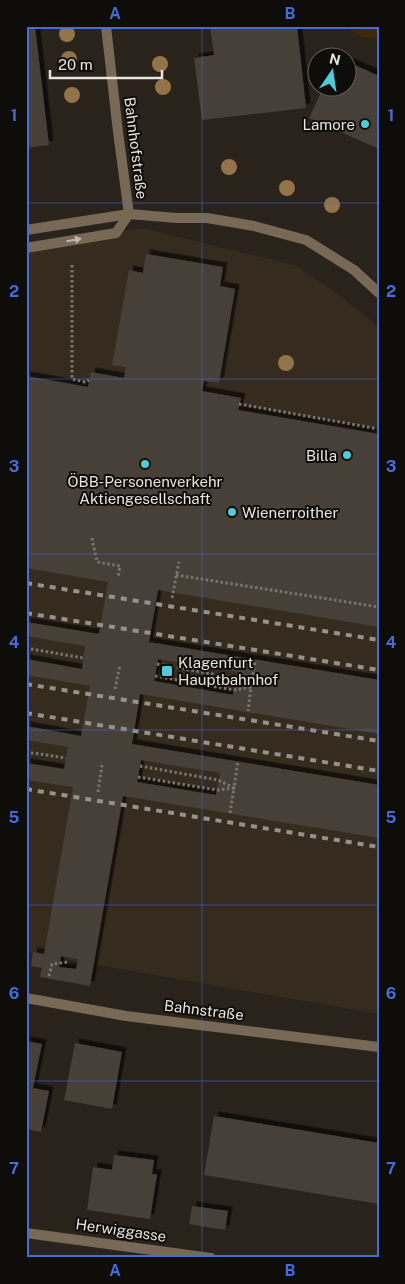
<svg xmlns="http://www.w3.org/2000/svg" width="405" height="1284" viewBox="0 0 405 1284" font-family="'Public Sans',sans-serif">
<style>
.built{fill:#352b1e}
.green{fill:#3e290b}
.building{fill:#464037;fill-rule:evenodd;filter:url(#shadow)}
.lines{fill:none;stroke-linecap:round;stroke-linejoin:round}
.path{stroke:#79746d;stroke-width:3;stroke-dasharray:2.5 2.5;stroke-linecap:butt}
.service{stroke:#786957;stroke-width:10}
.minor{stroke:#786957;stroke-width:10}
.tertiary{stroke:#786957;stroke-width:10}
.rail{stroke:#96918b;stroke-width:4;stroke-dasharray:6 6;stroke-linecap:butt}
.tree{fill:#93734a}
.oneway{fill:#c1b9af}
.grid{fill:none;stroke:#466cd9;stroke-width:1;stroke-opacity:0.55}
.poi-dot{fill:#52cbd8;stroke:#0f0d09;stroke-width:2}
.labels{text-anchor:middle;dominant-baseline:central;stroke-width:4;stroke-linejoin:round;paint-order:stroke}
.poi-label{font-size:15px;fill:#e8e4df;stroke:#0f0d09;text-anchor:end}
.street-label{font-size:15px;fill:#e8e4df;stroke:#0f0d09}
.neatline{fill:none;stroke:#466cd9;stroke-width:2}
.grid-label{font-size:16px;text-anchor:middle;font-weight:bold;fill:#466cd9}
</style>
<defs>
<filter id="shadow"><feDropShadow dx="4.5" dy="-4.5" stdDeviation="0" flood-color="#0009"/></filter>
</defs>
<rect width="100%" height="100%" fill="#29231b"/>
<path class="built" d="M 141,228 L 295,265 L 331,289 L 369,319 L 379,329 L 379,1014 L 114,968 L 26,952 L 26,242 Z"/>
<path class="green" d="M 347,26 L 379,26 L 379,38 C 366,40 356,36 347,26 Z"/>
<path class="building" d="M 26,26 L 35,26 L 49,145 L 26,148 Z
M 210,26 L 297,26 L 306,108 L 202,120 L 194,58 L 214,55 Z
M 348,62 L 379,76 L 379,149 L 309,118 L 323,88 L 348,88 Z
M 146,254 L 223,267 L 220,286 L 235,289 L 219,383 L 204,381 L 202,391 L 241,398 L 238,410 L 379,434 L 379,627 L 158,590 L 149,642 L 379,680 L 379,734 L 140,694 L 132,744 L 379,785 L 379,838 L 123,796 L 90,986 L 40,977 L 42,968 L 31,966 L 33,952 L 44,954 L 73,787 L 26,780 L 26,763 L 64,769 L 68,747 L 26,740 L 26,726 L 81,736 L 90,686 L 26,675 L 26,659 L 82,669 L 85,646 L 26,636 L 26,622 L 99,634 L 108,582 L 26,568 L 26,376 L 88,387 L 91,372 L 124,378 L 126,367 L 112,365 L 129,270 L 143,273 ZM 158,659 L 237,672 L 233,695 L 154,681 ZM 141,760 L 220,773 L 216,795 L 137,782 ZM 61,956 L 78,959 L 76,969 L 59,967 Z
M 26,1041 L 42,1044 L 33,1088 L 49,1091 L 41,1132 L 26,1129 Z
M 75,1043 L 122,1052 L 112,1109 L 64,1100 Z
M 214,1116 L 379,1143 L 379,1204 L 204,1175 Z
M 114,1155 L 154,1160 L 152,1174 L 157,1174 L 150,1219 L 87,1210 L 93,1167 L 112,1170 Z
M 192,1206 L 228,1211 L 225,1230 L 189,1224 Z"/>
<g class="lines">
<path class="path" d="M 72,265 L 72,379 L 85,382 L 89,380
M 239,404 L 379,429
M 92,538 L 97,562 L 120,566 L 118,578
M 176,575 L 379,607
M 172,598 L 179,562
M 26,648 L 83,658
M 157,664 L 235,678 L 251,687 L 255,661
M 155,676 L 234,690 L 251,687 L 248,711
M 115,689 L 120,665
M 26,752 L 66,758
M 140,766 L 218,780 L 234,788 L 230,813
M 138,777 L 217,790 L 234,788 L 238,761
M 98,792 L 102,765
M 26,958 L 31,959
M 49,976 L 52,964 L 68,962"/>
<path class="service" d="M 26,248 L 116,233 L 129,214"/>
<path class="minor" d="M 26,230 L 129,214
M 26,998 L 126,1016 L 379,1047
M 26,1233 L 211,1258"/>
<path class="tertiary" d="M 106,26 L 118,132 L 129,214 L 177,218 L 207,218 L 254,226 L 306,240 L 354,270 L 379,293"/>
<path class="rail" d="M 26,583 L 379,640
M 26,613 L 379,670
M 26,684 L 379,741
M 26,713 L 379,771
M 26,789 L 379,847"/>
</g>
<g class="tree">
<circle cx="67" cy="34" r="8"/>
<circle cx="69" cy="59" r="8"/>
<circle cx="160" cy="64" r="8"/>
<circle cx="163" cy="87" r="8"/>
<circle cx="72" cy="95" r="8"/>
<circle cx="229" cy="167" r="8"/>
<circle cx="287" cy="188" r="8"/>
<circle cx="332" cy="205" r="8"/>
<circle cx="286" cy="363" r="8"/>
</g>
<defs><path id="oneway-solid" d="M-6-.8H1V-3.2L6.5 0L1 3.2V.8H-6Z" transform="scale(1.25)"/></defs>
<use class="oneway" href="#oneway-solid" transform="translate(74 240) rotate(-10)"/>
<path class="grid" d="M 202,26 L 202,1258M 26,203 L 379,203M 26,379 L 379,379M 26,554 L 379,554M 26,730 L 379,730M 26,905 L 379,905M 26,1081 L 379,1081"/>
<g class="poi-dot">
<circle cx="365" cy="124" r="5"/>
<circle cx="347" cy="455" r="5"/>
<circle cx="145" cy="464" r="5"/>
<circle cx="232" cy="512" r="5"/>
<rect x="161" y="665" width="12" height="12" rx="2.5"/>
</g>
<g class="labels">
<g class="poi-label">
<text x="355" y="124">Lamore</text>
<text x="337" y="455">Billa</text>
<text x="145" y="481" text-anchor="middle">ÖBB-Personenverkehr<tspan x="145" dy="17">Aktiengesellschaft</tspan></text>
<text x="242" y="512" text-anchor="start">Wienerroither</text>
<text x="178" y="662" text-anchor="start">Klagenfurt<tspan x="178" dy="17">Hauptbahnhof</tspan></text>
</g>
<g class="street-label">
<text transform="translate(136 148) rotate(83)">Bahnhofstraße</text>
<text transform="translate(204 1010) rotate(7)">Bahnstraße</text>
<text transform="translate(121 1230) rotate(8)">Herwiggasse</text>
</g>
</g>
<rect width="405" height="1284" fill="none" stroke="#0f0d09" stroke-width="55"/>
<g transform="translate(332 72) rotate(13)"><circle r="24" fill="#0f0d09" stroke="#66635f"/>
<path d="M0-4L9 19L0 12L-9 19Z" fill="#52cbd8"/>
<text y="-8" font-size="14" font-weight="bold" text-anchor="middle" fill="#e8e4df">N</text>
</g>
<path d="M50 70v8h112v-8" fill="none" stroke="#e8e4df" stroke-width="2.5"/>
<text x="58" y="70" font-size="15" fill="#e8e4df" stroke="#0f0d09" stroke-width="4" paint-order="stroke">20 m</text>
<rect x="28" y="28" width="350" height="1228" class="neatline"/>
<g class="grid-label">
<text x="115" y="19">A</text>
<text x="290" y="19">B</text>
<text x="14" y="121">1</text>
<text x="391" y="121">1</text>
<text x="14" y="297">2</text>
<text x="391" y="297">2</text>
<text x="14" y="472">3</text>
<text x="391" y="472">3</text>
<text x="14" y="648">4</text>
<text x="391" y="648">4</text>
<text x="14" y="823">5</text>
<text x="391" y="823">5</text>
<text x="14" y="999">6</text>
<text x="391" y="999">6</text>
<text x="14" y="1174">7</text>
<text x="391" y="1174">7</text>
<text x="115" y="1276">A</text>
<text x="290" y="1276">B</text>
</g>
</svg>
